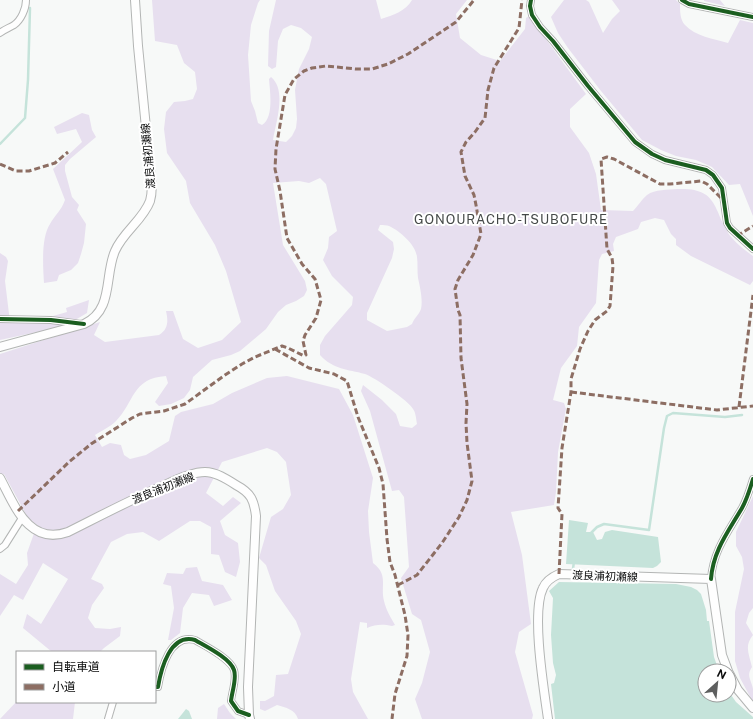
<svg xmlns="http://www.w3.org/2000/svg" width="753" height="719" viewBox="0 0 753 719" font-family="'Public Sans','Noto Sans JP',sans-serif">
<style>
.green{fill:#e7dfef;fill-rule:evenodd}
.water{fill:#c5e3da}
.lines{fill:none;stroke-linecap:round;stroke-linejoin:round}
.stream{stroke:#c5e3da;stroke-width:2.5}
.street-casing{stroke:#b3b5b4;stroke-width:8}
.secondary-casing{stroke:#b3b5b4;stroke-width:10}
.street{stroke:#fefefe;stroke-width:6}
.secondary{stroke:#fefefe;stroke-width:8}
.quiet{stroke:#8d6e63;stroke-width:3;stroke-dasharray:6 3;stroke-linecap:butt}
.cycleway-casing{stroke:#fff;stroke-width:6}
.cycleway{stroke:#1b5e20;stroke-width:4}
.labels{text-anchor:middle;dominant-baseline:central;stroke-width:4;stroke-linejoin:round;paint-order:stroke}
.street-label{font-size:11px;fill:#0b0c0c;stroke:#fff}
.quarter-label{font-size:13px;letter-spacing:1px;fill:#454948;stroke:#fff}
</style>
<rect width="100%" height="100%" fill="#f7f9f8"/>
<path class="green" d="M 152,0 L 260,0 L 258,3 L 251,25 L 248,55 L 251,101 L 255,111 L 258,123 L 262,125 C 274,118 270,92 269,79 L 271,77 C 287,90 276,122 273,140 L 286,142 L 292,136 L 296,128 L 297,119 L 295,90 L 299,69 L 309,49 L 312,37 L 301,28 L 291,25 L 283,29 L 278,41 L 276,67 L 272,69 L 268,66 L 269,31 L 276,0 L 376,0 L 381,19 C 393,15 406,11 412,0 L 467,0 L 456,14 L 460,38 L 481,55 L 500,61 L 525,29 L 526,18 L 529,16 L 586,94 L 570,109 L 570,127 L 589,153 L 596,174 L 601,210 L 633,211 C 638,206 642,199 647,195 C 655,189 668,190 677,189 C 721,187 712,212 732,238 C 738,245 745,250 753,256 L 753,281 L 750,285 L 691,256 L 676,245 L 676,239 L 671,234 L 664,220 L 655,218 L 641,222 L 638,229 L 616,237 L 613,244 L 614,251 L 602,254 L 599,260 L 596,303 L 579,327 L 577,346 L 561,368 L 553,400 L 564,403 L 566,409 L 558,452 L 556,492 L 554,505 L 511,512 L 522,555 L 531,624 L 519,632 L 515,652 L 533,715 L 532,719 L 422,719 L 415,699 L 422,683 L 430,652 L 421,620 L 412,614 L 401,578 L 409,567 L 404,497 L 399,490 L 392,491 L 370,411 L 361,391 L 363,385 L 382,400 L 396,414 L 400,426 L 412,428 L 417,424 C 416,419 416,413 413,409 C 409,401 374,377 365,374 C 347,369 334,370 320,355 L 320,345 L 325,336 L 352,305 L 353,297 L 332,276 L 323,260 L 328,248 L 329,237 L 337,231 L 326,184 L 320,178 L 309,183 L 299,181 L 273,183 L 283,245 L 305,281 L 307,290 L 304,296 L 296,301 L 286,305 L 278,312 L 266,329 L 240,351 L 231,355 L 212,360 L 193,377 L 190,390 L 184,398 L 171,404 L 159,406 L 155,402 L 168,383 L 166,376 C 132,378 134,403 116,421 C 110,427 101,431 95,435 L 102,447 L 110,443 L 121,445 L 124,455 L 130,459 L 146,455 L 169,441 L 175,416 L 181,412 L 213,404 L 232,393 L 267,378 L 287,376 L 339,389 L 353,415 L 373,478 L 368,511 L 369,532 L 373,563 C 389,575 380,586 384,601 C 386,610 391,618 395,625 L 392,626 C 383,624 376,624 367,628 L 367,623 L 360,622 L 351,679 L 353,692 L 368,719 L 298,719 C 295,709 286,708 277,705 L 265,711 L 260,709 L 260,701 L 265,701 L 274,696 L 276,675 L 288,674 L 301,634 L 296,621 L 275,591 L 266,565 L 259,558 L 271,517 L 283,509 L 291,495 L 286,462 L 277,452 L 267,448 L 222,462 L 206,493 L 223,506 L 233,497 L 241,503 L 220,521 L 225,535 L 238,543 L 240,562 L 236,577 L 225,572 L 219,555 L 211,554 L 211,527 L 200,521 L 190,521 L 159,541 L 143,532 L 127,534 L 111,542 L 91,579 L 102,584 L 104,588 L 92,605 L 88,618 L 95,628 L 110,629 L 121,627 L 120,636 L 104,648 L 100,652 L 52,652 L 23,628 L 27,614 L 41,624 L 68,579 L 43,563 L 23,600 L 14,595 L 0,616 L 0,574 L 16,584 L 28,565 L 27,553 L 37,525 L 28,518 L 4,474 L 0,476 L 0,354 L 100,322 L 94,335 L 105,342 L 159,335 C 169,329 168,320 166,311 L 173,311 L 183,339 L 198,348 L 222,340 L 241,322 L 226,271 L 215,245 L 190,203 L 186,181 L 167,153 L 164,129 L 166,112 L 174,102 L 185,101 L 193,99 L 197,89 L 195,72 L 184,63 L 177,45 L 155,41 ZM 380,225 C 383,225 387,225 389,226 C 400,231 416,245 417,257 C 418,264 417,271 418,278 C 420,287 423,300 421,309 C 419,315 414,318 412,324 L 407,327 L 387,331 L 367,320 L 367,313 L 392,258 L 394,249 L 393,242 L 378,230 Z
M 564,0 L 586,0 L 589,2 L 603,33 L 612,19 L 620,11 L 612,0 L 676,0 L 680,4 C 680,11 680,20 685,25 C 695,36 714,39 728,43 L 740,20 L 753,23 L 753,216 L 740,184 L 729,185 L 712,167 L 696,160 L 676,156 L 661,150 L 642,140 L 601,91 L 568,48 L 558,33 L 551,17 Z
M 704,0 L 720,0 L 725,6 L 704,1 Z
M 82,113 L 89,115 L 92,130 L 96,137 L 70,159 L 65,165 L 65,171 L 72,197 L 79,205 L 77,210 L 86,224 L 84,243 L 81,254 L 78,263 L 71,270 L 59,275 L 57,281 L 44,283 C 43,266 41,238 50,224 C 55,215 61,211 65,200 L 53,169 L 82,142 L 76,129 L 57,134 L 54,127 Z
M 0,253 L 6,257 L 8,261 L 5,281 L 10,322 L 52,323 L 53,316 L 67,312 L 66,308 L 89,300 L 87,313 L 65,326 L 0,340 Z
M 753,496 L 753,608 L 749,613 L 746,623 L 753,635 C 744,646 749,654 752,667 C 746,676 751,679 753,689 C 753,692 753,698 753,702 L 740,678 L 735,661 L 735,612 L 744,569 L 742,557 L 736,546 L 736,532 Z
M 197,567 L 202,581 L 223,585 L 232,600 L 214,606 L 209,595 L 192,593 L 183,608 L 180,633 L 171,640 L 168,640 L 174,608 L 171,586 L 163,584 L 167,573 L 183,574 L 186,568 Z
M 17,701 L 75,702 L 73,719 L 0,719 Z
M 224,704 L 230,713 L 236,719 L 217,719 L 218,708 Z"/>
<path class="water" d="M 569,520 L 588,523 L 586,532 L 593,532 L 597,540 L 602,539 L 605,532 L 612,530 L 658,537 L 661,562 L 657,566 L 653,568 L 566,564 Z
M 559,582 L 676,584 L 691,587 L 697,590 L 701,594 L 706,610 L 707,621 L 709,621 L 714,657 L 719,671 L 705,671 L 705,695 L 729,695 L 729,692 L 736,702 L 753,717 L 753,719 L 555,719 L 551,684 L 554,683 L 556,675 L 553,663 L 551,635 L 553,598 L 549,591 Z
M 186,709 L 189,711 L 192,719 L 178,719 Z"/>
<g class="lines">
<path class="stream" d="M 0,144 L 25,118 L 28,80 L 30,8
M 591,533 L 597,527 L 604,524 L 649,530 L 664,428 L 667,416 L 673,413 L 725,417 L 742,415
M 573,569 L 574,561"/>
<defs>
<path id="street" d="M 531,0 L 530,6 L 532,15 L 540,27 L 553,41 L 588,86 L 635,142 L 652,154 L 665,160 L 706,170 L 713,175 L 722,188 L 727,223 L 730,228 L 753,249
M 682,0 L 689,4 L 753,17
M 0,33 C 5,29 9,28 14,25 C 21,20 26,9 26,0
M 0,319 L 51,320 L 81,324
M 0,549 L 5,545 L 22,518
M 711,579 C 713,551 728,532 742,508 C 747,499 750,489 753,479
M 155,687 L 158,687 C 161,669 170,633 195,640 C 205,646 230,658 234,670 C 237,679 232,691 231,701 L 238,711 L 249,715
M 108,719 L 113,702"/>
<path id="secondary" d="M 0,347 L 84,324 C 114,310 104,276 115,251 C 123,232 143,220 150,201 C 152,194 152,186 151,179 L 138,46 L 135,0
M 0,478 C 15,506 29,546 68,532 C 100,516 132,499 165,485 C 177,479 192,472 205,472 C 216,472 227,479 236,485 C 251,493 254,500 256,516 L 248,687 L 249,715 L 250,719
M 729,673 L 738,690 L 753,708
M 548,719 C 544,690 531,612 543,588 C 546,581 552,577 559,574 L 711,579 L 722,655 L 728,671"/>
</defs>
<use href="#street" class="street-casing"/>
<use href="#secondary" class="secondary-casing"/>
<use href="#street" class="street"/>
<use href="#secondary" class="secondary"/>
<path class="quiet" d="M 0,164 L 16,171 L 29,171 L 55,163 L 68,152
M 737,236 L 753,226
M 275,349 L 309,368 L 334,374 L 347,381 L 358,417 L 379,468 L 383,484 L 387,539 L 390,562 L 395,575 L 405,615 L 408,635 L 407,656 L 395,694 L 392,719
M 571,392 L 717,410 L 753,406
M 739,407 L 753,295
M 18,511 L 69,462 L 91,444 L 132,418 L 140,414 L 164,411 L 185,404 L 225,375 L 242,364 L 255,357 L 282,346 L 288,348 L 304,356 L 306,355 L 303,341 L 305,335 L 316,318 L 321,300 L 315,279 L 302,264 L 287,238 L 280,191 L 275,169 L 276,149 L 285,95 L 294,79 L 304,71 L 312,68 L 326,66 L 356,69 L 372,69 L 388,64 L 408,54 L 456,22 L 474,0
M 559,574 L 562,514 L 558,508 L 562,448 L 571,392 L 571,379 L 580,349 L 588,331 L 595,320 L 607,311 L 610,306 L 613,266 L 612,258 L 607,249 L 601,159 L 607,157 L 614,159 L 660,184 L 670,184 L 701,181 L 707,184 L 722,199
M 398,585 L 417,575 L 442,543 L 459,517 L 467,500 L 472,481 L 467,443 L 466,423 L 467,404 L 461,358 L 460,315 L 458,310 L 455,289 L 458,280 L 473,255 L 481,234 L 476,205 L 474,195 L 465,176 L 461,152 L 466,142 L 475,132 L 485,118 L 488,90 L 494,68 L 519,28 L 522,0"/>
<defs>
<path id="cycleway" d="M 531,0 L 530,6 L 532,15 L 540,27 L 553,41 L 588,86 L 635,142 L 652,154 L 665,160 L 706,170 L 713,175 L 722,188 L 727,223 L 730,228 L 753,249
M 682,0 L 689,4 L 753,17
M 0,319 L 51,320 L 84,324
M 711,579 C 713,551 728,532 742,508 C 747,499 750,489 753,479
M 155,687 L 158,687 C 161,669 170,633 195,640 C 205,646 230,658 234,670 C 237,679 232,691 231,701 L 238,711 L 249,715"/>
</defs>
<use href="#cycleway" class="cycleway-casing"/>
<use href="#cycleway" class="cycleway"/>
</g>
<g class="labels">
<g class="street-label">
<text transform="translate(148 156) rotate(-95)">渡良浦初瀬線</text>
<text transform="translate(163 488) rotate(-22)">渡良浦初瀬線</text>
<text transform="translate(605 576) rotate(2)">渡良浦初瀬線</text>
</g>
<g class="quarter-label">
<text x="511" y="219">GONOURACHO-TSUBOFURE</text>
</g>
</g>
<rect x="16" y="651" width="140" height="52" fill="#ffffff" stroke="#9d9e9e"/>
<rect x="24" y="664" width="20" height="6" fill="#1b5e20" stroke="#9d9e9e"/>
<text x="52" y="671" font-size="12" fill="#0b0c0c">自転車道</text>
<rect x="24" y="684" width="20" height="6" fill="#8d6e63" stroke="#9d9e9e"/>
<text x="52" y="691" font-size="12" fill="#0b0c0c">小道</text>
<g transform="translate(717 683) rotate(27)"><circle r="19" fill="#ffffff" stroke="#9d9e9e"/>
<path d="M0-3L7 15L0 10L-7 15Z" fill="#5e5f5f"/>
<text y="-6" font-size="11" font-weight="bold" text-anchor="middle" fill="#0b0c0c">N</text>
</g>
</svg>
